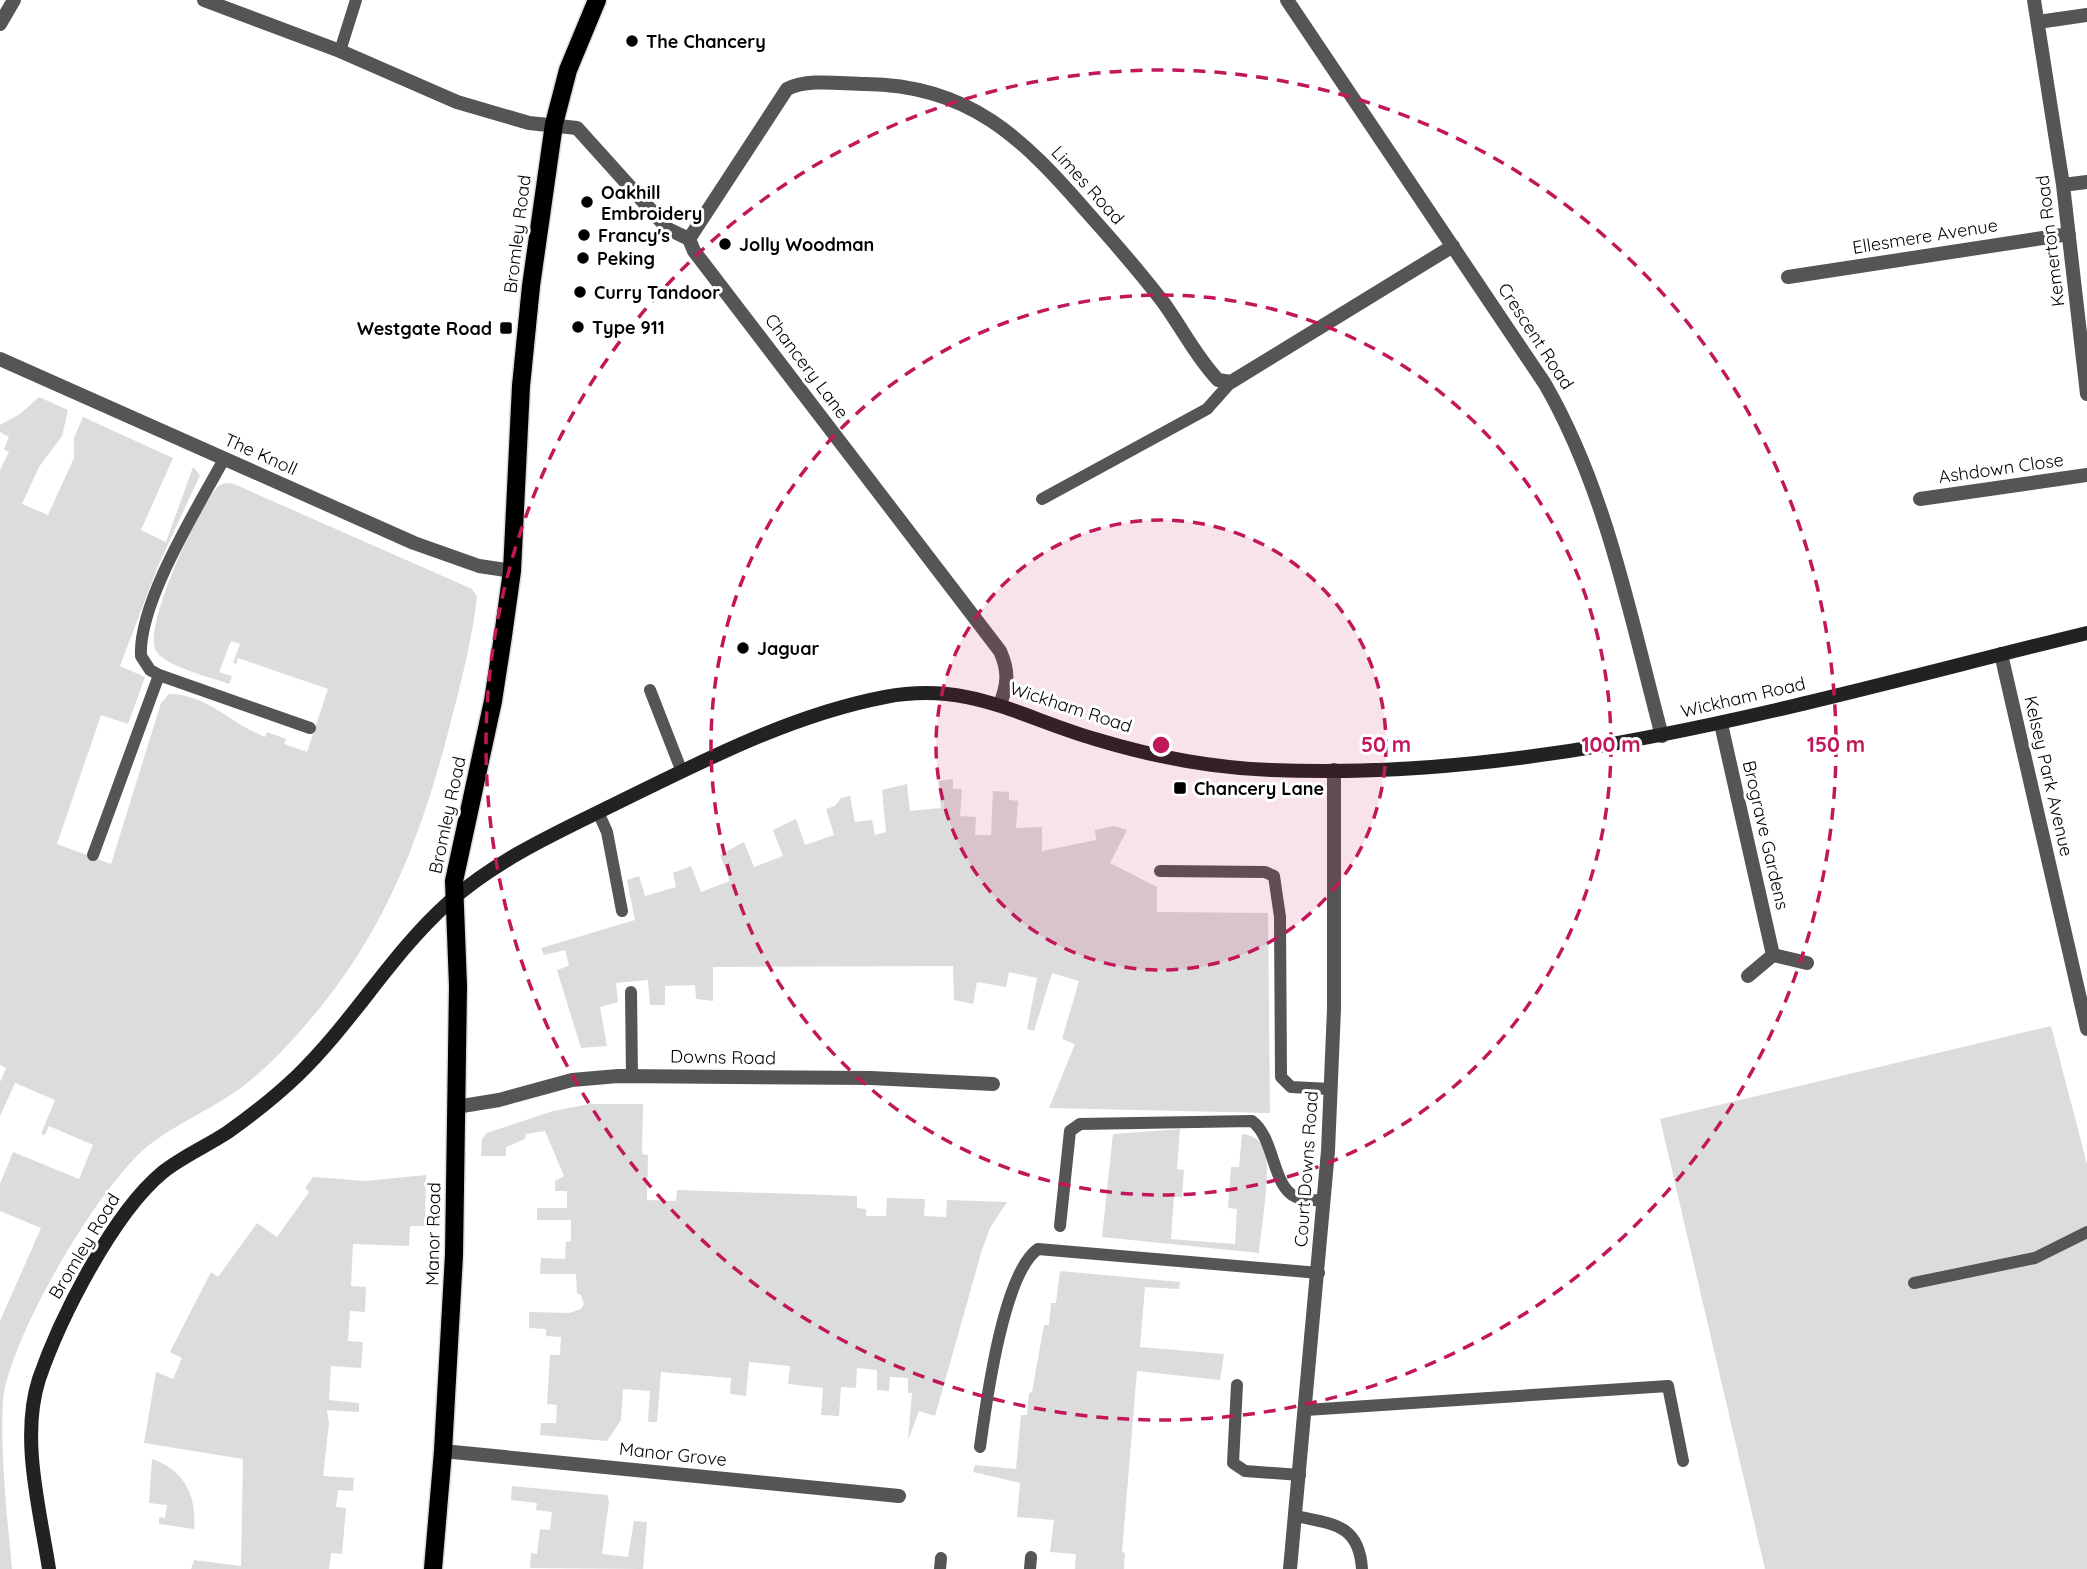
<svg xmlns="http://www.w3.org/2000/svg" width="2087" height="1569" viewBox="0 0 2087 1569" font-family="Quicksand,sans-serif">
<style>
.green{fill:#dcdcdc}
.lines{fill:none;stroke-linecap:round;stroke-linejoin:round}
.primary-casing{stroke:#dbdbdb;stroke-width:21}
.service{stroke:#555;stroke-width:12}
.minor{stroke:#555;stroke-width:14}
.secondary{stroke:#222;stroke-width:14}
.primary{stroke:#000;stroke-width:18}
.ring{fill:none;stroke:#c2185b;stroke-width:3.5;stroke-dasharray:12 9}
.poi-dot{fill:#000;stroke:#fff;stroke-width:2.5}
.labels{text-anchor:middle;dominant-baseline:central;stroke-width:6;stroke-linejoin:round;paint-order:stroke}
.poi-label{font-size:18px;font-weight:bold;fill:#000;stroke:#fff;text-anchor:start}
.street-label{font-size:18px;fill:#000;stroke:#fff}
.centre{fill:#c2185b;stroke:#fff;stroke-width:3.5}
.ring-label{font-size:21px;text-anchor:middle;font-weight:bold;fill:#c2185b;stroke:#fff;stroke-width:6;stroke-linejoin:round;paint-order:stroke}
</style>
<rect width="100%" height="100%" fill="#fff"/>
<path class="green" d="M 39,397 L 68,410 L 62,436 L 39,467 L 22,504 L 48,515 L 74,458 L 74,438 L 83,417 L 173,458 L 141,530 L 166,542 L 193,467 L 200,475 L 158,566 L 120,666 L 145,677 L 128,724 L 101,715 L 57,844 L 111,864 L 161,703 L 169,694 C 207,694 233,725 265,737 L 267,732 L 286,739 L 284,744 L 307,752 L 328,689 L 238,658 L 236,664 L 233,663 L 240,644 L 231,641 L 219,672 L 232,676 L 229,684 C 211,677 166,667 156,651 C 142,628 198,508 217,488 C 222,482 229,482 236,485 L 472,589 L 477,597 C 472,640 461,683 450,725 C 420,841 383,938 302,1029 C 281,1053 259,1076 232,1094 C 205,1112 175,1125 149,1145 C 99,1185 11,1335 3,1399 C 0,1454 7,1514 12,1569 L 0,1569 L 0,1321 L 41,1228 L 0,1211 L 0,1184 L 13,1152 L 79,1179 L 93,1145 L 49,1126 L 45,1135 L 41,1134 L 55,1100 L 15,1083 L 0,1116 L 0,1082 L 6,1068 L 0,1065 L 0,470 L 9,452 L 4,449 L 9,437 L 0,432 L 0,425 L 20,414 Z
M 953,779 L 953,789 L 962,789 L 960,816 L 976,817 L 975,835 L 991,835 L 993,791 L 1009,792 L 1009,800 L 1018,801 L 1016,828 L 1042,827 L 1042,851 L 1096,840 L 1095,830 L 1114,826 L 1127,830 L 1110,863 L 1157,887 L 1157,912 L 1268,913 L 1270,1113 L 1049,1108 L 1075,1044 L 1062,1039 L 1079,981 L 1052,973 L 1034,1031 L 1027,1029 L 1037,978 L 1009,972 L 1006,987 L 977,982 L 973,1004 L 954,1000 L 953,966 L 713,967 L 713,1001 L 696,999 L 695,985 L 665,986 L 665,1005 L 650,1005 L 648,980 L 616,983 L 618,1002 L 600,1007 L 607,1046 L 581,1048 L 557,970 L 569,966 L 565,950 L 544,955 L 541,948 L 635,920 L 627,880 L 639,876 L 645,896 L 676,887 L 673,873 L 691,866 L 701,892 L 730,881 L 720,855 L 744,842 L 754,867 L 783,856 L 773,830 L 796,819 L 805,845 L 834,835 L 826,809 L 835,806 L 841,798 L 850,796 L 855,822 L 872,820 L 875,835 L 886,832 L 882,790 L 907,784 L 910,811 L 941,808 L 938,781 Z
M 2051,1026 L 2087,1164 L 2087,1569 L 1765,1569 L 1660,1119 Z
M 590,1104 L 643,1104 L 642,1154 L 648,1155 L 647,1200 L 676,1201 L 677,1190 L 857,1196 L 857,1208 L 866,1209 L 866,1216 L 886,1216 L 887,1198 L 925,1199 L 924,1216 L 946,1217 L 947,1200 L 1007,1202 L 990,1228 L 982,1250 L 935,1416 L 919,1411 L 908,1440 L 912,1393 L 908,1393 L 908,1378 L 890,1377 L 889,1391 L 877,1390 L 877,1370 L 857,1368 L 856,1388 L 841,1387 L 839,1416 L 821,1415 L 823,1388 L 788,1384 L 790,1366 L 749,1362 L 746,1396 L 730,1394 L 731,1378 L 661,1372 L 657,1422 L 648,1422 L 650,1391 L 623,1389 L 621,1420 L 607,1441 L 540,1435 L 541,1423 L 556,1423 L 557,1405 L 547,1404 L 550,1355 L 560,1355 L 561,1337 L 546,1336 L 546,1329 L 529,1328 L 529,1312 L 569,1313 L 581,1309 L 584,1304 L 581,1295 L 577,1293 L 576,1274 L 540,1274 L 541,1258 L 565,1259 L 566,1242 L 571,1241 L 571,1220 L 537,1220 L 537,1208 L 567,1208 L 567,1191 L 555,1191 L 555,1181 L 564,1176 L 545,1131 L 526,1134 L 525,1139 L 506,1147 L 506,1156 L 481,1156 L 482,1139 L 487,1133 L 553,1111 Z
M 1180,1129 L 1177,1169 L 1184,1170 L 1182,1197 L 1174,1197 L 1171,1239 L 1235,1244 L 1237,1209 L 1228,1208 L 1231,1167 L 1239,1167 L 1242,1134 C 1254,1135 1262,1141 1265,1153 C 1271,1173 1261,1229 1259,1253 L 1102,1237 L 1113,1134 Z
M 426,1175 L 425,1226 L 410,1226 L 409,1246 L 353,1244 L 351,1286 L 366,1287 L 365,1312 L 350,1311 L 348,1341 L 363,1342 L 361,1368 L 331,1366 L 329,1400 L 359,1403 L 359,1412 L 327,1410 L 329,1423 L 323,1476 L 354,1478 L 353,1491 L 338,1490 L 336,1507 L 346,1508 L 342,1554 L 331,1553 L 329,1569 L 191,1569 L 194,1560 L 241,1566 L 243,1459 L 144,1443 L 156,1372 L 173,1379 L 182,1358 L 170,1352 L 211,1272 L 218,1277 L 257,1223 L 277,1237 L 309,1192 L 305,1188 L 313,1177 L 365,1181 Z
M 1060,1271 L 1180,1282 L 1179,1289 L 1145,1287 L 1140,1347 L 1224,1354 L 1220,1380 L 1137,1371 L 1122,1552 L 1125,1553 L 1124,1569 L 1075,1569 L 1076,1554 L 1050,1552 L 1054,1520 L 1017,1517 L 1020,1483 L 973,1472 L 975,1465 L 1016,1469 L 1021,1415 L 1027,1415 L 1029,1393 L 1032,1392 L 1044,1325 L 1049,1325 L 1051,1303 L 1056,1303 Z
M 152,1459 C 185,1470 197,1497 194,1529 L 159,1524 L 159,1517 L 165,1518 L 167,1505 L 149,1503 Z
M 512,1486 L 607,1495 L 609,1501 L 602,1554 L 628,1557 L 634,1521 L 647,1522 L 643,1569 L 530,1568 L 531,1553 L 537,1554 L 540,1529 L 550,1530 L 552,1512 L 536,1510 L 537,1503 L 511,1500 Z"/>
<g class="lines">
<defs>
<path id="primary" d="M 433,1569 L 443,1451 L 454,1255 L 458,986 L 454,881 L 493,701 L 503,636 L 512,571 L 521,386 L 531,286 L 554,124 L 568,70 L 597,0"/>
</defs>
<use href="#primary" class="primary-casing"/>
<path class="service" d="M 340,51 L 356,0
M 224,459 C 198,507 138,603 141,656 L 150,670 L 159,675 L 310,728
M 1042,499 L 1207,409 L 1231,382
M 650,690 L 682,772
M 598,812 L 607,832 L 622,911
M 93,855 L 159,675
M 1160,871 L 1265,872 L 1274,876 L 1280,917 L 1281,1077 L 1291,1087 L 1331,1089
M 631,992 L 632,1076
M 1060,1226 L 1070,1131 L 1080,1124 L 1252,1121 C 1275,1138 1272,1187 1296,1197 C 1304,1200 1315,1200 1324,1201
M 1914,1283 L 2035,1258 L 2087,1232
M 1237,1385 L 1233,1463 L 1245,1471 L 1300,1475
M 1306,1410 L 1668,1386 L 1683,1461
M 980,1447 C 986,1404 1003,1273 1038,1249 L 1319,1273
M 1296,1516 C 1333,1524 1359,1524 1362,1569
M 940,1569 L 941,1558
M 1030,1569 L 1031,1557"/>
<path class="minor" d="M 204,0 L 340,51 L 457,102 L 529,123 L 577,128 L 668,229 L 689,239
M 1287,0 L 1545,384 C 1607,492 1630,616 1662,736
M 2034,0 L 2063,185 L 2087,394
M 2038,22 L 2087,15
M 0,24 L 14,0
M 2063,185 L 2087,182
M 689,239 L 787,89 C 809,78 841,84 866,84 C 969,85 1023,138 1087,212 C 1113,241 1139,271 1163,302 C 1182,328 1196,357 1218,380 L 1231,382 L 1453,246
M 689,239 L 694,251 L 1000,651 C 1009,671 1008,684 1000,704
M 1788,277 L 2069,234
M 0,359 L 414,543 L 479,566 L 512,571
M 1920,499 L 2087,475
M 2001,654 L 2087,1029
M 1721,724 L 1773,955
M 1748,976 L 1773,955 L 1807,963
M 456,1107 L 499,1100 L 572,1080 L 618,1076 L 871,1078 L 993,1084
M 443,1451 L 899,1496
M 1290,1569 L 1328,1151 L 1334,1009 L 1334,770"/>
<path class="secondary" d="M 49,1569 C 40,1510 20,1438 39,1379 C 60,1318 113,1213 163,1172 C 183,1156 207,1146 228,1132 C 252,1115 276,1096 297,1076 C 353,1022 391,954 448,903 C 496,860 556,833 613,805 C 699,763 790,715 885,697 C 970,681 1019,717 1095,739 C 1151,756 1213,768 1271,770 C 1550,782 1819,698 2087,633"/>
<use href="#primary" class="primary"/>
</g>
<circle cx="1161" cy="745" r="225" fill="#c2185b" fill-opacity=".12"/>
<g class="ring">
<circle cx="1161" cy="745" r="225"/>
<circle cx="1161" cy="745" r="450"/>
<circle cx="1161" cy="745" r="675"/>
</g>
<g class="poi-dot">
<circle cx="632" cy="41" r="7"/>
<circle cx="587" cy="202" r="7"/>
<circle cx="584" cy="235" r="7"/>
<circle cx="725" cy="244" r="7"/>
<circle cx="583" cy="258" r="7"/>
<circle cx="580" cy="292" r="7"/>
<circle cx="578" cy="327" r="7"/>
<rect x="499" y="321" width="14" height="14" rx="3.5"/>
<circle cx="743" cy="648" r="7"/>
<rect x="1173" y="781" width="14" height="14" rx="3.5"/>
</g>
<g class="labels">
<g class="poi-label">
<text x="646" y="41">The Chancery</text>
<text x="601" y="192">Oakhill<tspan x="601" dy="21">Embroidery</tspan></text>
<text x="598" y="235">Francy's</text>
<text x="739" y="244">Jolly Woodman</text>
<text x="597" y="258">Peking</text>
<text x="594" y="292">Curry Tandoor</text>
<text x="592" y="327">Type 911</text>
<text x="492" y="328" text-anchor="end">Westgate Road</text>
<text x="757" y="648">Jaguar</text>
<text x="1194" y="788">Chancery Lane</text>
</g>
<g class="street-label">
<text transform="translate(1088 185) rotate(48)">Limes Road</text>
<text transform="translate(517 234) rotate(-83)">Bromley Road</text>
<text transform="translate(1925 236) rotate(-9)">Ellesmere Avenue</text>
<text transform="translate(2050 241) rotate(-97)">Kemerton Road</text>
<text transform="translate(1536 336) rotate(57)">Crescent Road</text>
<text transform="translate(807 366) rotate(53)">Chancery Lane</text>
<text transform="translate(261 454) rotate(24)">The Knoll</text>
<text transform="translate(2001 468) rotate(-8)">Ashdown Close</text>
<text transform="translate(1743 697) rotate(-13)">Wickham Road</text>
<text transform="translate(1071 707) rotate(18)">Wickham Road</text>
<text transform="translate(2049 776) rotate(77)">Kelsey Park Avenue</text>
<text transform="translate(447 815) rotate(-78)">Bromley Road</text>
<text transform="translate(1766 835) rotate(77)">Brograve Gardens</text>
<text transform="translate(723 1057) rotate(1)">Downs Road</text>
<text transform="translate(1306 1169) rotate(-86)">Court Downs Road</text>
<text transform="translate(433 1234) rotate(-89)">Manor Road</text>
<text transform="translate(84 1246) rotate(-59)">Bromley Road</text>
<text transform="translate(673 1454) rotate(6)">Manor Grove</text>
</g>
</g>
<circle cx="1161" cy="745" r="10" class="centre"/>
<g class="ring-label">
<text x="1386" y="752">50 m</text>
<text x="1611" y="752">100 m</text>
<text x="1836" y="752">150 m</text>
</g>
</svg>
